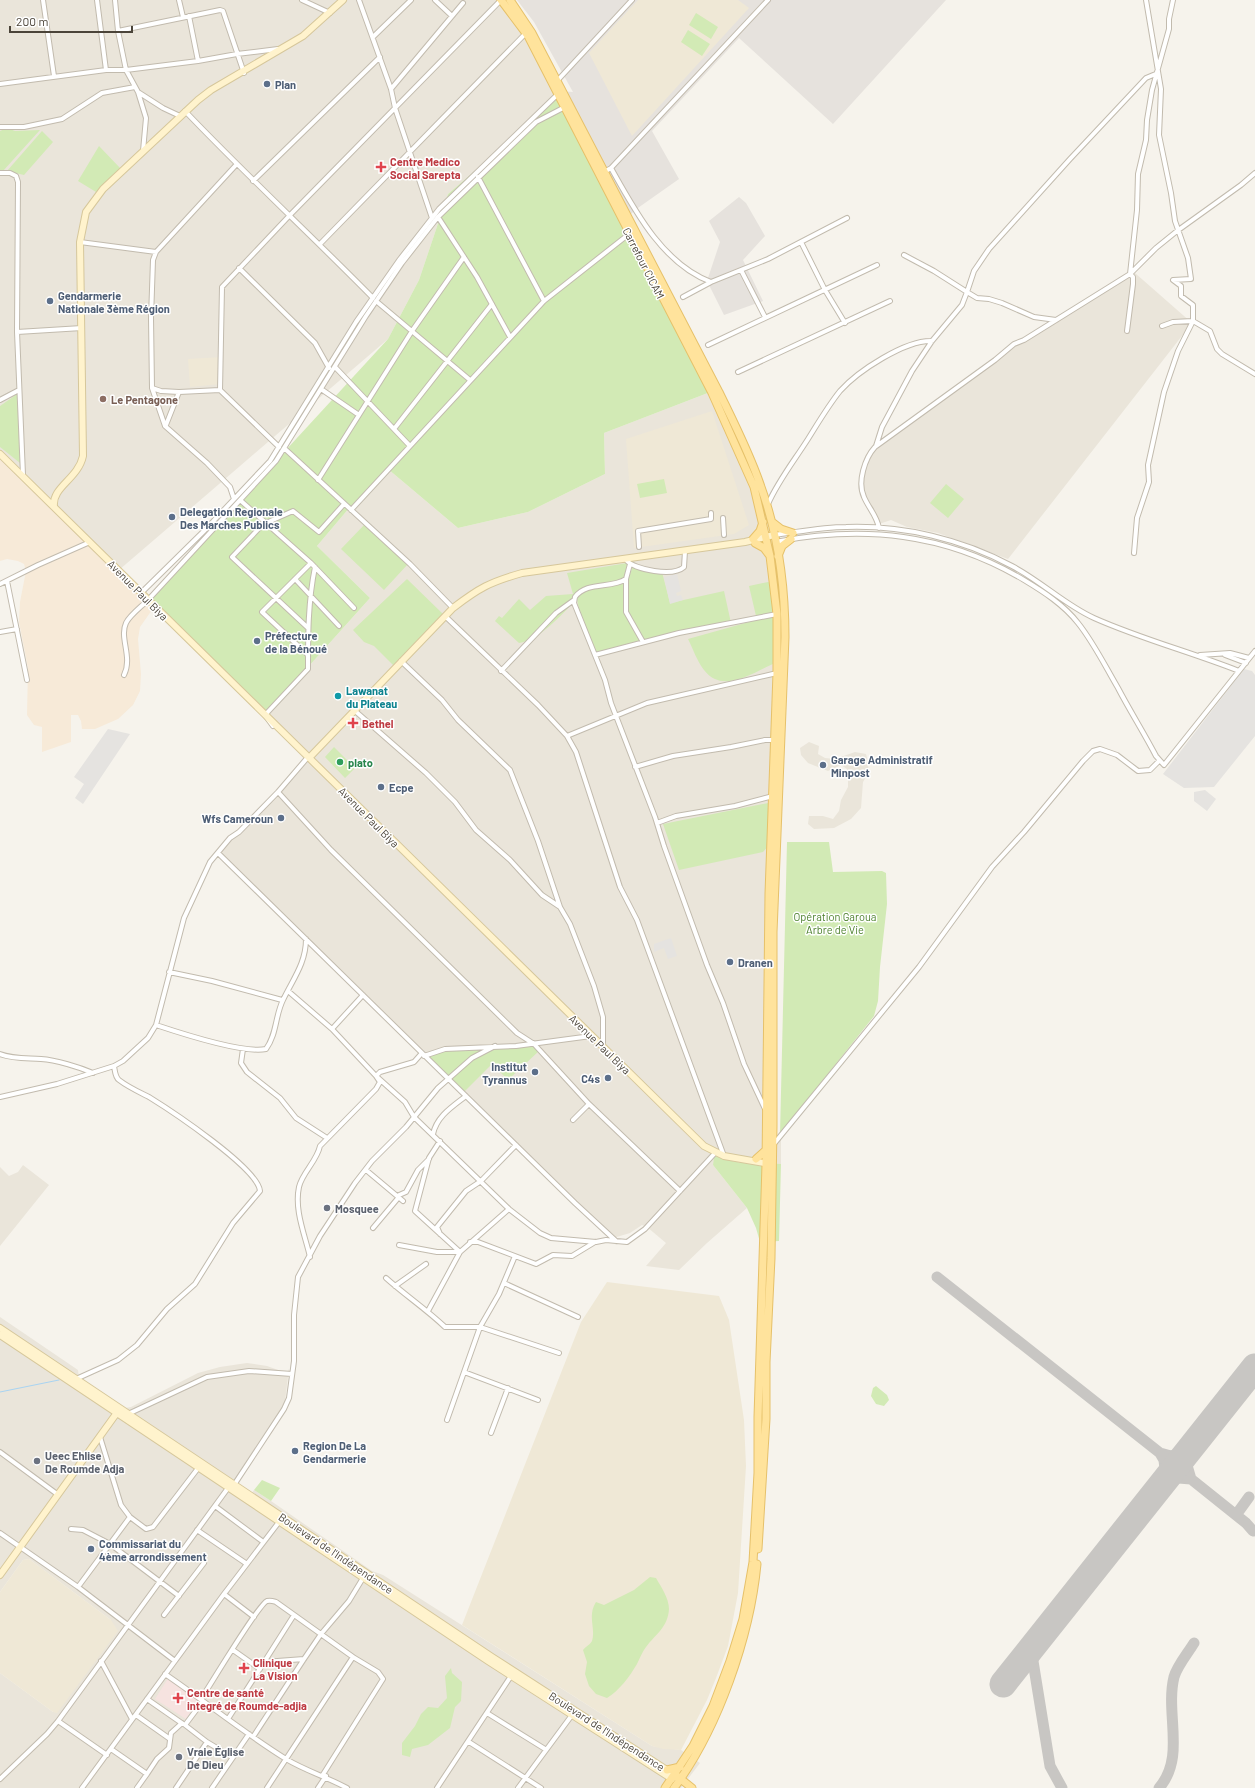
<svg xmlns="http://www.w3.org/2000/svg" width="1255" height="1788" viewBox="0 0 1255 1788" font-family="Barlow,sans-serif">
<style>
.residential{fill:#eae5da}
.commercial{fill:#f7ead8}
.industrial{fill:#e6e2dd}
.education{fill:#efe8d6}
.medical{fill:#f6e3e0}
.green{fill:#d2eab5}
.parking{fill:#e5e3e0}
.lines{fill:none;stroke-linecap:round;stroke-linejoin:round}
.stream{stroke:#a9d4f2;stroke-width:1}
.taxiway{stroke:#c8c6c3;stroke-width:11}
.runway{stroke:#c8c6c3;stroke-width:27}
.street-casing{stroke:#c2bbae;stroke-width:6}
.secondary-casing{stroke:#d6c79b;stroke-width:8}
.primary-casing{stroke:#e6c16a;stroke-width:9}
.street{stroke:#fff;stroke-width:4}
.secondary{stroke:#fff3cd;stroke-width:6}
.primary{stroke:#ffe39c;stroke-width:7}
.service-dot{fill:#5c6f8a;stroke:#fff;stroke-width:1.5}
.health-dot{fill:#e0444e;stroke:#fff;stroke-width:1.5}
.education-dot{fill:#8d6e63;stroke:#fff;stroke-width:1.5}
.culture-dot{fill:#0f9aa8;stroke:#fff;stroke-width:1.5}
.leisure-dot{fill:#2e9e5b;stroke:#fff;stroke-width:1.5}
.worship-dot{fill:#6b7280;stroke:#fff;stroke-width:1.5}
.labels{text-anchor:middle;dominant-baseline:central;stroke-width:3;stroke-linejoin:round;paint-order:stroke}
.service-label{font-size:11px;font-weight:bold;fill:#4e5e75;stroke:#fff;text-anchor:start}
.health-label{font-size:11px;font-weight:bold;fill:#be3a42;stroke:#fff;text-anchor:start}
.street-label{font-size:11px;fill:#4b4439;stroke:#fff}
.education-label{font-size:11px;font-weight:bold;fill:#785e54;stroke:#fff;text-anchor:start}
.culture-label{font-size:11px;font-weight:bold;fill:#0d838f;stroke:#fff;text-anchor:start}
.leisure-label{font-size:11px;font-weight:bold;fill:#27864d;stroke:#fff;text-anchor:start}
.park-label{font-size:11px;fill:#4a7f2a;stroke:#fff}
.worship-label{font-size:11px;font-weight:bold;fill:#5b616d;stroke:#fff;text-anchor:start}
</style>
<rect width="100%" height="100%" fill="#f6f3ec"/>
<path class="residential" d="M 0,0 L 499,0 L 527,36 L 554,94 L 507,143 L 448,194 L 419,280 L 388,339 L 119,570 L 0,454 Z
M 1135,273 L 1192,323 L 1008,559 L 938,533 L 907,527 L 891,520 L 879,524 L 876,523 L 863,499 L 862,476 L 869,455 L 879,443 L 1057,316 Z
M 713,391 L 757,489 L 777,613 L 769,1145 L 781,1139 L 781,1164 L 740,1163 L 726,1160 L 718,1155 L 713,1165 L 747,1208 L 707,1243 L 679,1270 L 646,1266 L 666,1243 L 647,1227 L 642,1225 L 630,1233 L 610,1239 L 218,853 L 230,838 L 239,832 L 308,758 L 265,715 L 370,598 L 317,546 L 350,507 L 388,469 L 458,528 L 528,512 L 605,474 L 604,433 Z
M 809,742 L 819,746 L 818,754 L 825,758 L 835,759 L 855,752 L 866,754 L 867,758 L 869,772 L 863,782 L 861,808 L 851,819 L 834,828 L 814,829 L 808,824 L 809,816 L 823,816 L 833,819 L 839,811 L 841,800 L 848,787 L 848,772 L 847,769 L 841,765 L 828,771 L 808,763 L 801,755 L 800,748 Z
M 23,1165 L 49,1185 L 0,1246 L 0,1167 L 9,1176 L 18,1172 Z
M 0,1317 L 78,1370 L 79,1378 L 125,1408 L 131,1407 L 198,1373 L 220,1367 L 247,1363 L 267,1366 L 281,1371 L 287,1372 L 289,1369 L 284,1409 L 235,1482 L 252,1493 L 254,1490 L 271,1501 L 372,1571 L 383,1575 L 652,1746 L 681,1750 L 700,1763 L 681,1788 L 0,1788 L 0,1673 L 53,1712 L 111,1620 L 29,1559 L 23,1560 L 0,1592 Z"/>
<path class="commercial" d="M 0,454 L 154,607 L 140,627 L 138,639 L 141,674 L 140,691 L 133,705 L 118,719 L 95,729 L 82,729 L 81,721 L 78,715 L 71,715 L 71,742 L 42,752 L 42,727 L 34,725 L 27,715 L 28,668 L 19,622 L 20,602 L 26,571 L 24,564 L 18,561 L 7,559 L 0,561 Z"/>
<path class="industrial" d="M 517,0 L 946,0 L 833,124 L 739,38 L 652,131 L 679,179 L 635,210 L 625,220 L 558,91 L 573,92 L 534,22 Z
M 739,197 L 746,203 L 765,236 L 743,260 L 763,301 L 724,315 L 707,281 L 720,242 L 709,221 Z"/>
<path class="education" d="M 638,0 L 738,0 L 749,8 L 632,136 L 589,53 Z
M 221,357 L 220,384 L 190,387 L 188,359 Z
M 712,411 L 749,525 L 734,534 L 634,548 L 626,439 Z
M 607,1282 L 719,1296 L 729,1320 L 744,1420 L 746,1466 L 738,1593 L 728,1646 L 716,1678 L 707,1700 L 681,1750 L 663,1749 L 652,1746 L 462,1625 L 581,1322 Z
M 29,1559 L 111,1620 L 118,1631 L 57,1713 L 53,1712 L 0,1673 L 0,1592 L 23,1560 Z"/>
<path class="medical" d="M 169,1677 L 200,1697 L 186,1719 L 155,1699 Z"/>
<path class="green" d="M 696,13 L 718,27 L 711,39 L 689,25 Z
M 688,30 L 710,44 L 702,56 L 681,42 Z
M 554,94 L 713,391 L 604,433 L 605,474 L 528,512 L 458,528 L 388,469 L 350,507 L 317,546 L 370,598 L 265,715 L 148,600 L 388,339 L 419,280 L 448,194 L 507,143 Z
M 7,128 L 15,131 L 40,130 L 3,171 L 0,171 L 0,131 Z
M 42,131 L 53,142 L 24,175 L 7,171 Z
M 99,146 L 121,169 L 96,192 L 78,181 Z
M 20,392 L 20,463 L 0,447 L 0,406 Z
M 664,479 L 667,493 L 640,498 L 637,484 Z
M 946,484 L 964,499 L 948,518 L 930,503 Z
M 365,524 L 408,564 L 384,590 L 341,549 Z
M 633,562 L 636,564 L 632,566 L 628,574 L 629,577 L 633,566 L 662,572 L 670,603 L 724,591 L 731,623 L 597,654 L 581,620 L 577,599 C 563,613 539,641 519,643 L 495,621 L 499,616 L 502,618 L 519,599 L 530,610 L 546,596 L 573,594 L 567,573 Z
M 407,579 L 443,614 L 393,665 L 374,646 L 364,642 L 353,630 Z
M 768,582 L 773,583 L 775,613 L 756,616 L 749,586 Z
M 774,615 L 777,662 C 754,672 723,695 704,670 C 697,661 693,649 688,639 Z
M 334,747 L 355,768 L 345,778 L 325,757 Z
M 773,802 L 770,844 L 763,852 L 679,870 L 663,824 Z
M 787,842 L 829,842 L 833,872 L 882,871 L 886,873 L 887,904 L 880,967 L 878,1001 L 874,1016 L 780,1134 Z
M 534,1044 L 539,1051 L 508,1080 L 492,1064 L 464,1092 L 424,1056 L 433,1052 Z
M 718,1155 C 738,1167 759,1162 781,1164 L 779,1241 L 760,1242 L 756,1228 L 747,1208 L 713,1165 L 714,1158 Z
M 876,1386 L 887,1395 L 889,1400 L 884,1406 L 876,1404 L 871,1396 L 873,1388 Z
M 262,1480 L 280,1488 L 271,1501 L 254,1490 Z
M 650,1577 L 656,1578 C 661,1587 669,1598 669,1609 C 668,1627 656,1634 646,1647 C 642,1652 640,1658 637,1664 C 630,1676 619,1691 607,1698 L 596,1694 L 589,1686 L 585,1674 L 587,1662 L 583,1650 C 586,1646 590,1645 592,1641 C 596,1628 587,1616 596,1602 L 604,1605 L 634,1590 Z
M 451,1668 L 452,1673 L 462,1682 L 461,1701 L 455,1707 L 450,1728 L 428,1745 L 412,1749 L 410,1757 L 402,1755 L 402,1743 L 415,1726 L 421,1714 L 428,1707 L 438,1708 L 447,1698 L 445,1676 Z"/>
<path class="parking" d="M 677,574 L 681,591 L 676,593 L 677,596 L 681,595 L 683,600 L 670,604 L 664,577 Z
M 1244,669 L 1252,671 L 1255,675 L 1255,736 L 1214,787 L 1184,788 L 1163,774 Z
M 108,729 L 130,734 L 83,804 L 75,798 L 84,784 L 74,777 Z
M 1205,790 L 1216,799 L 1207,811 L 1194,801 L 1194,792 Z
M 671,938 L 677,956 L 668,959 L 664,948 L 654,952 L 654,944 Z"/>
<g class="lines">
<path class="stream" d="M 0,1392 L 59,1380"/>
<path class="taxiway" d="M 937,1277 L 1160,1453 L 1171,1456 L 1187,1453 L 1186,1462 L 1191,1479 L 1246,1523 L 1253,1531
M 1160,1453 L 1164,1460 L 1166,1477 L 1191,1479
M 1236,1515 L 1249,1497
M 1031,1649 L 1050,1766 L 1062,1788
M 1159,1788 C 1186,1757 1165,1714 1174,1677 C 1177,1666 1188,1653 1194,1643"/>
<path class="runway" d="M 1003,1684 L 1255,1367"/>
<defs>
<path id="street" d="M 43,0 L 54,76
M 97,0 L 106,70
M 115,0 L 118,31 L 126,70 L 138,92 L 146,118 L 143,151
M 179,0 L 183,17
M 302,0 L 330,13
M 359,0 L 391,89 L 395,108 L 432,218
M 435,0 L 452,16
M 189,16 L 198,61
M 118,31 L 220,10 L 223,11 L 244,73
M 373,37 L 411,0
M 557,81 L 632,0
M 0,84 L 106,70 L 126,70 L 198,61 L 237,54 L 278,49
M 391,89 L 463,3
M 138,92 L 163,108 L 180,116
M 185,111 C 246,175 311,235 373,298
M 0,127 L 24,127 L 62,119 L 102,93 L 135,87
M 611,168 C 635,211 663,264 711,282
M 604,172 L 611,168 L 768,0
M 0,173 L 10,173 L 16,176 L 18,182 L 17,332 L 23,475
M 478,177 L 544,301
M 253,181 L 380,57
M 438,217 L 477,277 L 510,337
M 80,242 L 156,252
M 801,242 L 825,290 L 845,323
M 320,244 L 526,33
M 239,268 L 315,343 L 329,368
M 741,270 L 765,317
M 683,297 L 711,282 L 768,259 L 847,218
M 376,301 L 470,380
M 1056,320 L 1034,317 L 1002,303 L 989,299 L 977,298 L 967,292 L 974,271 L 989,249 L 1070,159 L 1146,78 L 1158,73
M 1162,326 L 1173,322 L 1193,321 L 1210,331 L 1217,349 L 1222,354 L 1255,374
M 1127,331 L 1133,284 L 1133,277 L 1130,274 L 1137,210 L 1138,174 L 1146,140 L 1147,120 L 1152,90 L 1169,29 L 1169,19 L 1173,0
M 17,332 L 82,328
M 708,345 L 877,265
M 335,367 L 410,446
M 738,372 L 890,301
M 152,388 L 161,391 L 179,392
M 321,389 L 359,415
M 0,400 L 19,390
M 166,425 L 179,392 L 220,390
M 394,429 L 492,304
M 876,446 L 882,427 L 912,371 L 932,341 L 962,305 L 967,292 L 934,271 L 904,255
M 279,447 L 220,390 L 222,287 L 290,215 L 501,0
M 284,448 L 410,564 L 453,608
M 318,480 L 412,331 L 464,257
M 234,499 L 230,487 L 207,463 L 165,426 L 152,388 L 151,318 L 153,260 L 156,252 L 236,165
M 240,500 L 311,563 L 354,608
M 768,504 C 778,481 794,461 808,439 C 818,423 828,406 840,391 C 858,371 905,340 932,341
M 351,510 L 544,301 L 629,234
M 723,518 L 724,535
M 265,522 L 232,557 L 307,627
M 266,523 L 293,511 L 319,532 L 344,504
M 879,528 C 877,516 868,507 864,497 C 857,482 865,458 875,447 L 995,360 L 1014,344 L 1024,340 L 1130,274 L 1156,248 L 1177,231 L 1241,185 L 1255,173
M 774,535 C 798,532 822,527 846,527 C 903,525 962,539 1012,566 C 1041,581 1065,605 1094,618 C 1141,639 1191,652 1239,671
M 775,542 C 864,525 945,533 1024,580 C 1044,592 1064,605 1078,623 C 1094,643 1105,666 1118,688 C 1130,711 1144,733 1156,756 L 1164,765 L 1255,651
M 639,547 L 638,531 L 711,519 L 711,513
M 1134,553 L 1137,518 L 1149,482 L 1148,465 L 1164,392 L 1178,351 L 1193,321 L 1193,305 L 1181,296 L 1181,286 L 1173,280 L 1191,279 L 1188,258 L 1175,221 L 1171,193 L 1159,135 L 1161,89 L 1146,0
M 626,560 C 635,570 673,577 684,567 L 685,551
M 630,564 L 626,579 C 611,589 587,581 575,597 L 574,603 L 605,680 L 611,703 L 655,817 L 664,846 L 707,965 L 723,1003 L 744,1064 L 765,1109
M 295,579 L 339,626
M 626,579 L 626,612 L 643,642
M 7,581 L 27,680
M 0,584 L 38,565 L 90,542
M 142,592 L 205,530 L 270,461 L 356,322 L 400,259 L 439,209 L 558,94
M 445,616 L 538,705 L 567,736 L 576,752 L 620,887 L 637,920 L 724,1156
M 0,632 L 17,629
M 308,655 L 262,612 L 311,563
M 595,655 L 679,633 L 777,614
M 1200,655 L 1230,653 L 1249,658
M 1225,655 L 1246,663
M 401,661 L 442,700 L 458,720 L 510,770 L 538,841 L 560,907 L 570,924 L 594,986 L 603,1017 L 603,1047
M 501,671 L 556,613 L 574,600
M 124,675 C 133,657 119,638 126,623 C 130,615 141,607 148,600 L 276,461 L 366,316 L 402,263 L 438,217 L 536,122 L 565,107
M 354,710 L 426,773 L 455,802 L 476,830 L 510,860 L 542,895 L 560,907
M 273,726 L 265,715 L 308,669 C 308,634 308,602 315,567
M 567,736 L 647,703 L 777,673
M 635,767 L 673,756 L 731,747 L 765,740 L 775,740
M 278,792 L 331,850 L 517,1033 L 534,1044 L 589,1104 L 680,1191
M 657,823 L 676,816 L 735,806 L 773,796
M 218,853 L 575,1203 L 616,1241
M 169,972 L 212,981 L 282,1000
M 288,991 L 332,1029
M 363,995 L 332,1029 L 376,1076 L 405,1102 L 414,1117 L 509,1209 L 540,1233 L 551,1238 L 596,1242 L 606,1240 L 627,1242 L 645,1229 L 715,1153
M 156,1025 C 180,1033 243,1054 266,1049 C 277,1034 275,1016 283,1000 C 293,979 306,963 306,939
M 243,1049 L 241,1063 L 247,1072 L 280,1098 L 296,1118 L 327,1138
M 0,1054 C 13,1059 27,1058 41,1059 C 56,1060 79,1067 93,1073
M 424,1056 L 445,1049 L 516,1046 L 591,1036
M 0,1097 L 57,1084 L 114,1066 L 123,1061 L 148,1038 L 156,1025 L 184,918 L 210,862 L 230,838 L 239,832 L 278,792 L 308,757
M 573,1120 L 589,1104
M 433,1134 C 437,1116 452,1107 466,1096
M 440,1141 L 429,1158 L 415,1211 L 460,1252
M 773,1145 L 919,967 L 992,867 L 1024,832 L 1083,761 L 1093,751 L 1100,749 L 1117,755 L 1138,771 L 1150,770 L 1159,761
M 366,1170 L 403,1201
M 397,1196 L 406,1192 L 418,1170 L 429,1159
M 373,1228 L 399,1197
M 440,1234 L 437,1227 L 466,1191 L 481,1181 L 516,1145
M 470,1242 L 478,1242 L 536,1264 L 553,1255 L 572,1256 L 595,1242
M 399,1245 L 437,1252 L 459,1252
M 310,1257 C 305,1235 294,1210 299,1187 C 302,1173 317,1161 320,1146 L 376,1089 L 380,1082 L 376,1076 L 380,1072 L 414,1062 L 422,1053
M 386,1278 C 405,1295 426,1309 445,1327 L 480,1327 L 559,1353
M 504,1283 L 578,1317
M 395,1286 L 426,1264
M 428,1311 L 460,1252 L 509,1209
M 464,1372 L 538,1400
M 76,1379 L 118,1360 L 137,1345 L 167,1309 L 195,1284 L 233,1223 L 260,1191 C 258,1168 170,1110 149,1097 C 139,1092 128,1087 119,1080 C 115,1077 115,1071 114,1066
M 128,1414 L 207,1377 L 249,1371 L 292,1374
M 447,1420 L 480,1327 L 499,1294 L 515,1256
M 491,1433 L 508,1388
M 100,1437 L 121,1505 L 130,1517 L 146,1529 L 153,1527 L 199,1467
M 0,1452 L 57,1494
M 234,1485 L 284,1409 L 289,1398 L 294,1361 L 294,1315 L 298,1277 L 320,1236 L 355,1183 L 372,1161 L 406,1127 L 438,1088 L 472,1058 L 495,1046
M 215,1506 L 262,1541
M 71,1529 L 83,1530 L 110,1544 L 179,1596
M 197,1530 L 247,1564
M 0,1533 L 78,1587 L 175,1661
M 78,1587 L 130,1517
M 224,1594 L 254,1617
M 164,1615 L 204,1563
M 233,1650 L 260,1669
M 101,1661 L 132,1719
M 264,1662 L 304,1659
M 165,1674 C 206,1702 244,1733 286,1759 C 306,1771 327,1777 347,1788
M 147,1699 L 183,1724
M 201,1699 C 211,1684 258,1605 267,1601 C 271,1600 273,1601 276,1602 L 353,1657 L 267,1788
M 203,1701 L 185,1725 L 207,1742
M 487,1713 L 545,1749
M 136,1715 L 170,1739
M 228,1719 L 294,1615
M 58,1721 L 107,1755
M 253,1737 L 304,1659 L 321,1634 L 349,1601 L 363,1578
M 469,1742 L 541,1788
M 111,1749 L 147,1774 L 137,1788
M 147,1774 L 157,1759 L 169,1748 L 171,1733 L 182,1723
M 322,1776 L 383,1679 L 378,1672 L 353,1657
M 0,1779 L 47,1734 L 58,1721 L 228,1488
M 82,1788 L 224,1594 L 279,1522
M 176,1788 L 207,1742 L 232,1757
M 212,1788 L 249,1734
M 318,1788 L 326,1776
M 437,1788 L 511,1676
M 518,1788 L 572,1715"/>
<path id="secondary" d="M 0,454 L 704,1146 L 724,1156 L 770,1164
M 54,506 C 52,487 78,479 83,456 L 80,242 L 86,212 L 103,189 L 198,100 L 211,90 L 303,36 L 343,0
M 309,758 L 453,608 C 479,588 490,582 522,573 L 745,542 L 774,535
M 0,1328 L 492,1657 L 670,1772
M 0,1335 L 488,1661 L 672,1779
M 0,1575 L 116,1414"/>
<path id="primary" d="M 501,0 L 528,36 L 712,393 L 754,487 L 770,556 L 777,614 L 777,673 L 769,894 L 766,1164 L 758,1417 L 758,1473 L 753,1562 L 743,1619 L 730,1661 L 713,1706 L 693,1746 L 665,1788
M 510,0 L 532,33 L 719,392 C 734,423 750,454 761,487 C 778,534 785,588 785,637 L 773,932 L 773,1125 L 771,1258 L 766,1362 L 766,1419 L 758,1549
M 772,522 L 781,529 L 793,533
M 753,539 L 760,531 L 763,522
M 755,543 L 764,548 L 770,556
M 778,556 L 782,546 L 791,539
M 756,1159 L 766,1150
M 667,1770 L 680,1767
M 677,1776 L 692,1788
M 674,1788 C 718,1729 750,1637 757,1564"/>
</defs>
<use href="#street" class="street-casing"/>
<use href="#secondary" class="secondary-casing"/>
<use href="#primary" class="primary-casing"/>
<use href="#street" class="street"/>
<use href="#secondary" class="secondary"/>
<use href="#primary" class="primary"/>
</g>
<g class="service-dot">
<circle cx="267" cy="84" r="4"/>
<circle cx="50" cy="301" r="4"/>
<circle cx="172" cy="517" r="4"/>
<circle cx="257" cy="641" r="4"/>
<circle cx="823" cy="765" r="4"/>
<circle cx="381" cy="787" r="4"/>
<circle cx="281" cy="818" r="4"/>
<circle cx="730" cy="962" r="4"/>
<circle cx="535" cy="1072" r="4"/>
<circle cx="608" cy="1078" r="4"/>
<circle cx="295" cy="1451" r="4"/>
<circle cx="91" cy="1549" r="4"/>
</g>
<g class="health-dot">
<path d="M379 161h4v4h4v4h-4v4h-4v-4h-4v-4h4z"/>
<path d="M351 717h4v4h4v4h-4v4h-4v-4h-4v-4h4z"/>
<path d="M242 1662h4v4h4v4h-4v4h-4v-4h-4v-4h4z"/>
<path d="M176 1692h4v4h4v4h-4v4h-4v-4h-4v-4h4z"/>
</g>
<circle class="education-dot" cx="103" cy="399" r="4"/>
<circle class="culture-dot" cx="338" cy="696" r="4"/>
<circle class="leisure-dot" cx="340" cy="762" r="4"/>
<g class="worship-dot">
<circle cx="327" cy="1208" r="4"/>
<circle cx="37" cy="1461" r="4"/>
<circle cx="179" cy="1757" r="4"/>
</g>
<g class="labels">
<g class="service-label">
<text x="275" y="84">Plan</text>
<text x="58" y="295">Gendarmerie<tspan x="58" dy="13">Nationale 3ème Région</tspan></text>
<text x="180" y="511">Delegation Regionale<tspan x="180" dy="13">Des Marches Publics</tspan></text>
<text x="265" y="635">Préfecture<tspan x="265" dy="13">de la Bénoué</tspan></text>
<text x="831" y="759">Garage Administratif<tspan x="831" dy="13">Minpost</tspan></text>
<text x="389" y="787">Ecpe</text>
<text x="273" y="818" text-anchor="end">Wfs Cameroun</text>
<text x="738" y="962">Dranen</text>
<text x="527" y="1066" text-anchor="end">Institut<tspan x="527" dy="13">Tyrannus</tspan></text>
<text x="600" y="1078" text-anchor="end">C4s</text>
<text x="303" y="1445">Region De La<tspan x="303" dy="13">Gendarmerie</tspan></text>
<text x="99" y="1543">Commissariat du<tspan x="99" dy="13">4ème arrondissement</tspan></text>
</g>
<g class="health-label">
<text x="390" y="161">Centre Medico<tspan x="390" dy="13">Social Sarepta</tspan></text>
<text x="362" y="723">Bethel</text>
<text x="253" y="1662">Clinique<tspan x="253" dy="13">La Vision</tspan></text>
<text x="187" y="1692">Centre de santé<tspan x="187" dy="13">integré de Roumde-adjia</tspan></text>
</g>
<g class="street-label">
<text transform="translate(644 263) rotate(63)">Carrefour CICAM</text>
<text transform="translate(138 590) rotate(45)">Avenue Paul Biya</text>
<text transform="translate(369 817) rotate(45)">Avenue Paul Biya</text>
<text transform="translate(600 1044) rotate(44)">Avenue Paul Biya</text>
<text transform="translate(336 1553) rotate(34)">Boulevard de l'Indépendance</text>
<text transform="translate(607 1731) rotate(33)">Boulevard de l'Indépendance</text>
</g>
<g class="education-label">
<text x="111" y="399">Le Pentagone</text>
</g>
<g class="culture-label">
<text x="346" y="690">Lawanat<tspan x="346" dy="13">du Plateau</tspan></text>
</g>
<g class="leisure-label">
<text x="348" y="762">plato</text>
</g>
<g class="park-label">
<text x="835" y="916">Opération Garoua<tspan x="835" dy="13">Arbre de Vie</tspan></text>
</g>
<g class="worship-label">
<text x="335" y="1208">Mosquee</text>
<text x="45" y="1455">Ueec Ehlise<tspan x="45" dy="13">De Roumde Adja</tspan></text>
<text x="187" y="1751">Vraie Église<tspan x="187" dy="13">De Dieu</tspan></text>
</g>
</g>
<path d="M10 26v6h122v-6" fill="none" stroke="#4b4439" stroke-width="2"/>
<text x="16" y="26" font-size="12" fill="#4b4439" stroke="#ffffff" stroke-width="3" paint-order="stroke">200 m</text>
</svg>
